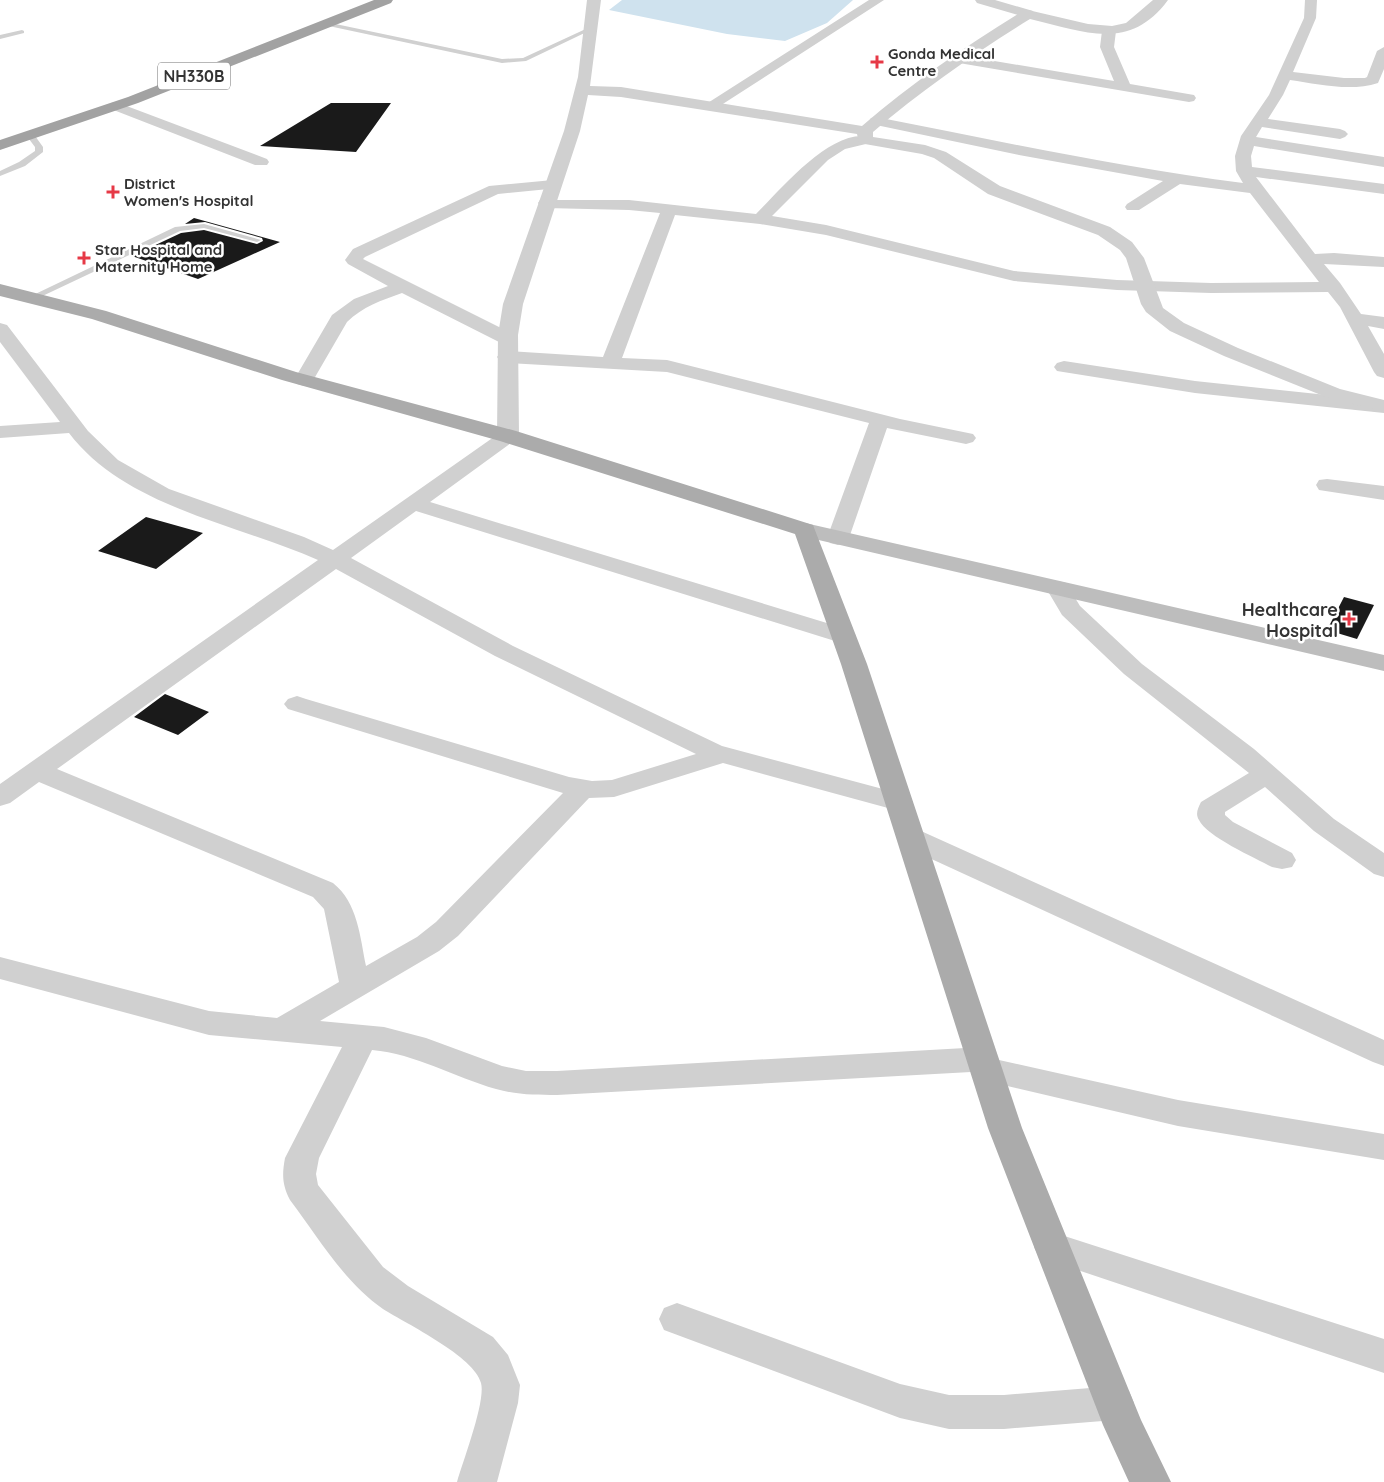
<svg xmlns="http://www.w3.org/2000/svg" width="1384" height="1482" viewBox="0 0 1384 1482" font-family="Quicksand,sans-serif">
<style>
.water{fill:#cfe2ee}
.building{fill:#1a1a1a}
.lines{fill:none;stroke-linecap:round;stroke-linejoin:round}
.service{fill:#d0d0d0;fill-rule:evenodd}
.minor{fill:#d0d0d0;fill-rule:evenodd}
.tertiary{fill:#d0d0d0;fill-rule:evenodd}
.secondary{fill:#bdbdbd;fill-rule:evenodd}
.primary{fill:#ababab;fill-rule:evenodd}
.trunk{fill:#a2a2a2;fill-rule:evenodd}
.poi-dot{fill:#e63946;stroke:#fff;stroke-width:2}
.labels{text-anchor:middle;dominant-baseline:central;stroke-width:5;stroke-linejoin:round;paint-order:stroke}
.far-poi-label{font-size:15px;font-weight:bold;fill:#333;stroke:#fff;text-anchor:start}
.shield{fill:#fff;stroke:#707070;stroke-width:1}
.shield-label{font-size:16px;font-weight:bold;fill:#333}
.poi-label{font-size:18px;font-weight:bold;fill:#333;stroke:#fff;text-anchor:end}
</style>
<rect width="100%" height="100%" fill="#fff"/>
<path class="water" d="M 622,0 L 853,0 L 827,23 L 785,41 L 727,34 L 609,10 Z"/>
<path class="building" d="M 331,103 L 391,103 L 356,152 L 260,146 Z
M 194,218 L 280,242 L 198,279 L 132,256 L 181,233 L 204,230 L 257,244 L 263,241 L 262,238 L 205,222 L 185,224 Z
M 146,517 L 203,533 L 156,569 L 98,551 Z
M 1344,597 L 1374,605 L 1357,639 L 1327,630 Z
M 165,694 L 209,712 L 178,735 L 134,717 Z"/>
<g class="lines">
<path class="service" d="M 326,22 L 502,59 L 523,58 L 590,27 L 595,28 L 526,61 L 502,63 L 324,25 L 323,24 Z
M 22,30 L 24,31 L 24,33 L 0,39 L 0,35 Z
M 27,133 L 33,133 L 43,147 L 43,152 L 25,166 L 0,176 L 0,171 L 19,162 L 35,151 L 35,147 L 26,135 Z
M 204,224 L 261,240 L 257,242 L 204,228 L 180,231 L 34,300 L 27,298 L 175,227 Z"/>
<path class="minor" d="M 869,0 L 884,0 L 715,109 L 705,109 L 703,106 Z
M 975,0 L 995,0 L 1033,11 L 1034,14 L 1028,18 L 977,3 Z
M 1305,0 L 1317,0 L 1316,18 L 1293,72 L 1344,78 L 1365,78 L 1367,77 L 1377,51 L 1384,47 L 1384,69 L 1378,83 C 1350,92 1318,84 1290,80 L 1283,95 L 1268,119 L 1340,129 L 1345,131 L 1348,134 L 1345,137 L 1340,139 L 1262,127 L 1256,137 L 1384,157 L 1384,167 L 1254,146 L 1251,156 L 1252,167 L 1384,184 L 1384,194 L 1256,177 L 1315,254 L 1334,253 L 1384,257 L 1384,267 L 1324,264 L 1340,283 L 1361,314 L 1384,317 L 1384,329 L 1368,326 L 1384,354 L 1384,378 L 1377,376 L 1374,372 L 1340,307 L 1328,292 L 1211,293 L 1117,290 L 1014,281 L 826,235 L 760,224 L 675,215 L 622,358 L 667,360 L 900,419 L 973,434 L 976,438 L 973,442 L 966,444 L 887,428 L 849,538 L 846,543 L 838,545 L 830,543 L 827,538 L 869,423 L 667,372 L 507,363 L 500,361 L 497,357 L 500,353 L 507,351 L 603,357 L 660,213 L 629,210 L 546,208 L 540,206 L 538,203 L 540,200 L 629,200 L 756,214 C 781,189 832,127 870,137 L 873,140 L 870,143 L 845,149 L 828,160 L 772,216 L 826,225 L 1014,271 L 1117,280 L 1211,283 L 1319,282 L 1250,193 L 1180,184 L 1139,210 L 1127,210 L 1125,207 L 1127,204 L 1163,181 L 1019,155 L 876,125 L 871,124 L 869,121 L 871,118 L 876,117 C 998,141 1120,167 1243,183 L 1236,171 L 1235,156 L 1241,136 L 1269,95 L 1304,18 Z
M 1109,27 L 1116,31 L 1114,47 L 1130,84 L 1194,95 L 1196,98 L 1194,101 L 1189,102 L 959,63 L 952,59 L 959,55 L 1114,81 L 1100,47 L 1102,31 Z
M 116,102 L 267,159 L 269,162 L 267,165 L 255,165 L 111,109 L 109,106 L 111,103 Z
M 553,180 L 559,182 L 561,185 L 559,188 L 498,194 L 365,257 L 363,259 L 515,335 L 517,339 L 515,343 L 508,345 L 501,343 L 402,293 C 382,300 362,307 347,322 L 311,384 L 304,386 L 297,384 L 294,380 L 332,315 L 354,299 L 388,286 L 348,264 L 345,260 L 353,249 L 489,186 Z
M 0,323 L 7,325 L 88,431 L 118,460 L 169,489 L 304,537 L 333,550 L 501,432 L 508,430 L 515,432 L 518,436 L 515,440 L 430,502 L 853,631 L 856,636 L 853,641 L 844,643 L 835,641 L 416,511 L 351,558 L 513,646 L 722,746 L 909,796 L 913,802 L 909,808 L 899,811 L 723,763 L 614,797 L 589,798 L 458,936 L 439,951 L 320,1021 L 384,1027 L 426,1038 L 502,1066 L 526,1071 L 557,1071 L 983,1047 L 994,1050 L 999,1060 L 1178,1100 L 1384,1134 L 1384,1160 L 1178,1126 L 986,1081 L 975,1078 L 971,1072 L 557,1095 C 536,1095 517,1095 496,1089 C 454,1077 416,1054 372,1050 L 319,1158 L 316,1174 L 318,1185 L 383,1267 L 408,1286 L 493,1337 L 508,1355 L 520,1385 L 518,1403 L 497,1482 L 457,1482 C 463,1461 486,1401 481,1383 C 475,1357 407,1324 383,1309 C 344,1282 318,1237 290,1200 C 282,1185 282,1174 285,1158 L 342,1047 L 209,1035 L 0,979 L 0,957 L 209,1011 L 277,1018 L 339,982 L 324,909 L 313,897 L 39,782 L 10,803 L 0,806 L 0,784 L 318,560 C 237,524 125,507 69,433 L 0,438 L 0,426 L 60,422 L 0,342 ZM 336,569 L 495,656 L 696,754 L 612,780 L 592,781 L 569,777 L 306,699 L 297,696 L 288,699 L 284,704 L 288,709 L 563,793 L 436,922 L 417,937 L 366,966 C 360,937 358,903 333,883 L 57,769 Z
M 1064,361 L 1195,381 L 1384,401 L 1384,413 L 1195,393 L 1057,371 L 1054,367 L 1057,363 Z
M 1327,479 L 1384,486 L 1384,500 L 1319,490 L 1316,485 L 1319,480 Z
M 1058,581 L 1066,583 L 1080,606 L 1142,664 L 1254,749 L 1334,819 L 1384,853 L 1384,877 L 1374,874 L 1314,831 L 1265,787 L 1225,812 L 1225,815 L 1233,822 L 1292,853 L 1296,860 L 1292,867 L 1282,869 L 1272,867 C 1255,858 1206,836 1199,820 C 1195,814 1198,808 1201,802 L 1249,773 L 1124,674 L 1062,615 L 1046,588 L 1050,583 Z
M 911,829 L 921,831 L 1384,1040 L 1384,1066 L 1373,1062 L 901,845 L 897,838 L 901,831 Z
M 1052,1232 L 1384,1339 L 1384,1373 L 1039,1257 L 1034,1247 L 1039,1237 Z
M 677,1303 L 900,1384 L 949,1395 L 1004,1395 L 1115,1386 L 1129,1391 L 1134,1403 L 1129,1415 L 1115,1420 L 1004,1429 L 949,1429 L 900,1418 L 664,1330 L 659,1319 L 664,1308 Z"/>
<path class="tertiary" d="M 587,0 L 601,0 L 590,86 L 621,87 L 862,126 C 912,83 967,45 1023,11 L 1028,10 L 1088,24 L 1112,26 L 1126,23 L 1153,0 L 1168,0 C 1129,53 1083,31 1030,19 C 975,53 922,90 873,132 L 873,137 L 925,145 L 946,152 L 1000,186 L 1110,227 L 1132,242 L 1144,258 L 1163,308 L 1184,323 L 1238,348 L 1340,389 L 1384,400 L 1384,412 L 1326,397 L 1224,356 L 1170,331 L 1146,312 L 1141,304 L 1126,258 L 1120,250 L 1098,235 L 988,194 L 934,158 L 922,154 L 859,143 L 857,134 L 621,97 L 588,95 L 580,131 L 523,304 L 518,335 L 519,436 L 516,441 L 508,442 L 500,441 L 497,436 L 498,335 L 503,304 L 564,131 L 578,77 Z"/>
<path class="secondary" d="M 805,523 L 1384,655 L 1384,671 L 797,535 L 793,530 L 797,525 Z"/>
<path class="primary" d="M 0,284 L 106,311 L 296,372 L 516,431 L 813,525 L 867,664 L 1022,1128 L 1141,1420 L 1171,1482 L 1129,1482 L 1103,1425 L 988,1128 L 841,664 L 795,534 L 500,441 L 282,380 L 92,319 L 0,296 Z"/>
<path class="trunk" d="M 374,0 L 393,0 L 391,3 L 138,103 L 0,150 L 0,140 L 128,97 Z"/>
</g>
<g class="poi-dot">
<path d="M874.5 54.5h5v5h5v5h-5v5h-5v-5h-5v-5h5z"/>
<path d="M110.5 184.5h5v5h5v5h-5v5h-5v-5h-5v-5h5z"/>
<path d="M81.5 250.5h5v5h5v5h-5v5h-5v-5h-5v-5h5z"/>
<path d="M1346.5 611.5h5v5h5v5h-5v5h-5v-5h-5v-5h5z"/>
</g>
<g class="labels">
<g class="far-poi-label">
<text x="888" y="53">Gonda Medical<tspan x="888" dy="17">Centre</tspan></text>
<text x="124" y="183">District<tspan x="124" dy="17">Women's Hospital</tspan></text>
<text x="95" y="249">Star Hospital and<tspan x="95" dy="17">Maternity Home</tspan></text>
</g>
<rect class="shield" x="158" y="62.5" width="72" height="27" rx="4"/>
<g class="shield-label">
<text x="194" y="76">NH330B</text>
</g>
<g class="poi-label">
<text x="1338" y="609">Healthcare<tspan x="1338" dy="21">Hospital</tspan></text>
</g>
</g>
</svg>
